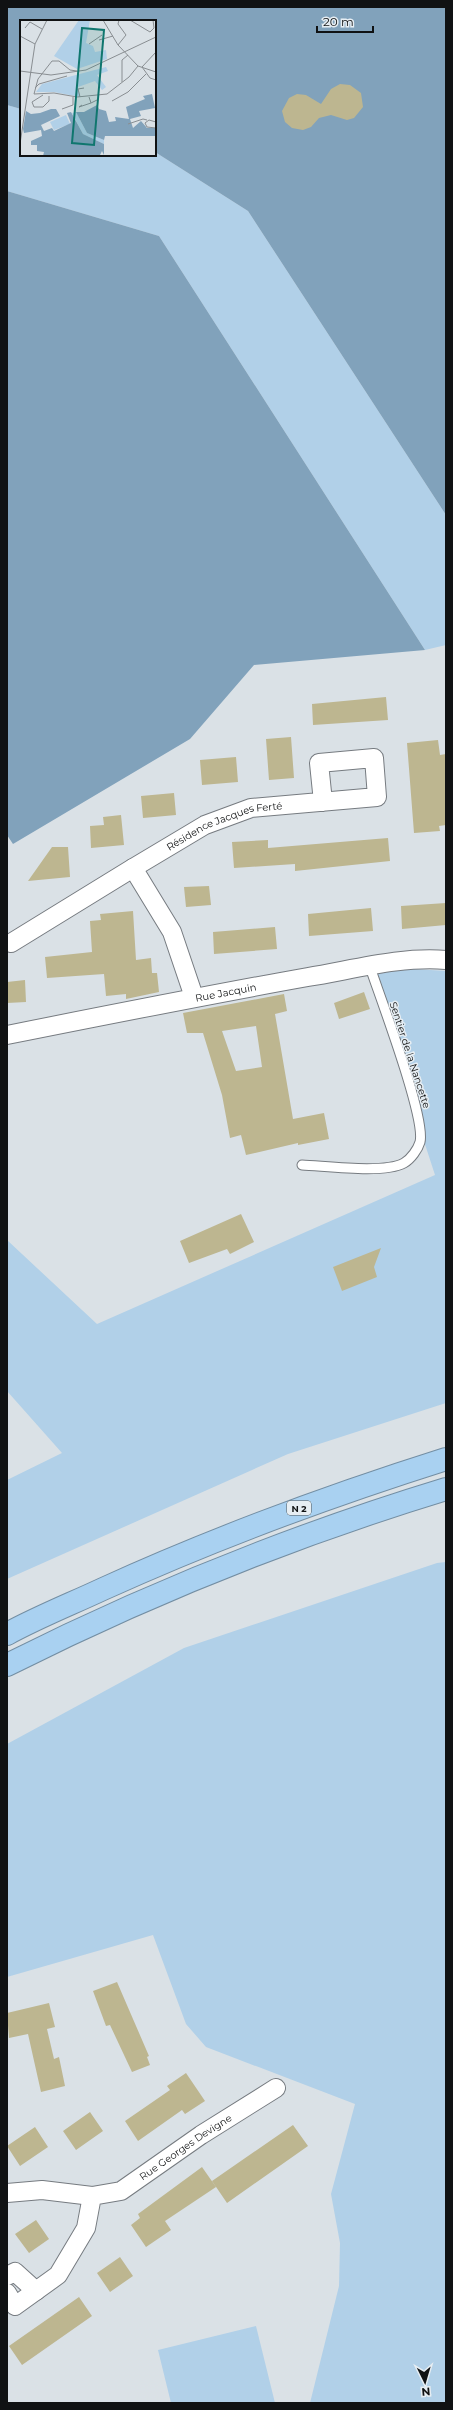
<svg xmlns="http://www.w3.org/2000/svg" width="453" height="2410" viewBox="0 0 453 2410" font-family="Montserrat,sans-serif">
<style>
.green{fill:#b1d0e8}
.forest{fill:#81a2bb}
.building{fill:#bdb690;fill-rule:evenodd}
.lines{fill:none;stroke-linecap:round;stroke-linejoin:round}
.lane-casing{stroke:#767b80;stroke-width:11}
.street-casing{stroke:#767b80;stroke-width:20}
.highway-casing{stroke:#738ea3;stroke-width:24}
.lane{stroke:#fff;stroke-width:9}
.street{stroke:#fff;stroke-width:18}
.highway{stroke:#a9d1f1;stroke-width:22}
.labels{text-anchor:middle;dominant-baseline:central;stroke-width:3;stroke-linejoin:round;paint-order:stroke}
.shield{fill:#e7eef3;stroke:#505456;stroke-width:1}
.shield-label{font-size:9px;font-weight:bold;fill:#101213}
.street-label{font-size:10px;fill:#101213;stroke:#e7eef3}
.inset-road{fill:none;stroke:#898e92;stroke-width:1}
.view{fill:#0f766e;fill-opacity:0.15;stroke:#0f766e;stroke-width:2}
.inset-edge{fill:none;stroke:#101213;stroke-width:2}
</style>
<rect width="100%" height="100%" fill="#dae1e6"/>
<path class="green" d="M 7,105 L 21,109 L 21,155 L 155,155 L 155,152 L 248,211 L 446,515 L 446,645 L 425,650 L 159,236 L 7,191 Z
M 367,966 L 446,971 L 446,1403 L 288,1454 L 7,1579 L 7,1480 L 62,1453 L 7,1391 L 7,1240 L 97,1324 L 435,1175 Z
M 446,1562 L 446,2403 L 310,2403 L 339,2286 L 340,2243 L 331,2194 L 355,2104 L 206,2047 L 186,2024 L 153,1935 L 7,1977 L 7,1744 L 184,1648 L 437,1563 Z
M 256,2326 L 275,2403 L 171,2403 L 158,2350 Z"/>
<path class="forest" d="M 7,7 L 446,7 L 446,515 L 248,211 L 155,152 L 155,21 L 21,21 L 21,109 L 7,105 Z
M 7,191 L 159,236 L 425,650 L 254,665 L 190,739 L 13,844 L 7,835 Z"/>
<path class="building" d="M 340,84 L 350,85 L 361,93 L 363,107 L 354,118 L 347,120 L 331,115 L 319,118 L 311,127 L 303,130 L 292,128 L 285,122 L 282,111 L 289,98 L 297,94 L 306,95 L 321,104 L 331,89 Z
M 386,697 L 388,720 L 313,725 L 312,704 Z
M 291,737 L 294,778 L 269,780 L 266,739 Z
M 438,740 L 440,755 L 446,754 L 446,825 L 439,826 L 440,831 L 414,833 L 407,743 Z
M 236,757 L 238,782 L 202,785 L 200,760 Z
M 174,793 L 176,815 L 143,818 L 141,796 Z
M 121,815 L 124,845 L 91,848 L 90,826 L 104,825 L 103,817 Z
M 388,838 L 390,861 L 295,871 L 295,864 L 234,868 L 232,842 L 268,840 L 268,848 Z
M 52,847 L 68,847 L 70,877 L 28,881 Z
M 209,886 L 211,905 L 186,907 L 184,887 Z
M 446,903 L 446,925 L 402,929 L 401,906 Z
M 371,908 L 373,931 L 309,936 L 308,914 Z
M 133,911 L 136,960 L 151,958 L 152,973 L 157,973 L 159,992 L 126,999 L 126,994 L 106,996 L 104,974 L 47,978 L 45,957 L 92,952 L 90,921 L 101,920 L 100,914 Z
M 275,927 L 277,949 L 214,954 L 213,932 Z
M 25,980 L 26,1002 L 7,1003 L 7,982 Z
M 364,992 L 370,1009 L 339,1019 L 334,1003 Z
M 284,994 L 287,1011 L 275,1014 L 293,1119 L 324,1113 L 329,1139 L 298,1145 L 298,1143 L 246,1155 L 241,1135 L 230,1138 L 222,1095 L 203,1033 L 187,1033 L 183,1013 ZM 256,1026 L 262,1067 L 236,1071 L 222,1031 Z
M 241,1214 L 254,1242 L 230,1254 L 227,1249 L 189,1263 L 180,1241 Z
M 381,1248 L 374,1267 L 377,1277 L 342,1291 L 333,1267 Z
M 117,1982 L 149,2056 L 147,2057 L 150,2065 L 132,2072 L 110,2025 L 106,2026 L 93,1991 Z
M 49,2003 L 55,2027 L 47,2029 L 54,2059 L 59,2057 L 65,2086 L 41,2092 L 28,2034 L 9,2038 L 7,2013 Z
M 186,2073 L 205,2101 L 185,2114 L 182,2110 L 138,2141 L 125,2121 L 170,2090 L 167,2086 Z
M 90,2112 L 103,2131 L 76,2150 L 63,2131 Z
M 293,2125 L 308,2146 L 227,2203 L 212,2181 Z
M 35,2127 L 48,2147 L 20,2166 L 7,2146 Z
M 202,2167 L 216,2187 L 165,2221 L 171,2230 L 146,2247 L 131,2225 L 140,2218 L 138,2214 Z
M 36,2220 L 49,2239 L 29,2253 L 15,2234 Z
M 120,2257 L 133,2276 L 110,2292 L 97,2273 Z
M 79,2297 L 92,2316 L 22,2365 L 9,2346 Z"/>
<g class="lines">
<defs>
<path id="lane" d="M 302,1165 C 326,1166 384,1174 404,1163 C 411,1159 418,1149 420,1142 C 426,1118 380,997 370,967"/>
<g id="street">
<path id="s1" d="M 133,868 L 205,825 L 251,808 L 377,797 L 374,758 L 319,763 L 323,802"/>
<path d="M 11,943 L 133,868 L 172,932 L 194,997"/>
<path id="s2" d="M 7,1035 C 107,1015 207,995 308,977 C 352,970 401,956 446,960"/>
<path d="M 7,2193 L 42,2190 L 92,2196"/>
<path d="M 7,2276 L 15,2272 L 36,2291"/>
<path id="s3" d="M 7,2293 L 15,2306 L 58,2275 L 86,2228 L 92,2196 L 121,2191 L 201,2135 L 276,2088"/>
</g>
<path id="highway" d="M 7,1634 C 38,1617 71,1604 103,1589 C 215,1538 329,1496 446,1459
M 7,1665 C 148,1594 295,1535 446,1489"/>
</defs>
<use href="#lane" class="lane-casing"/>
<use href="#street" class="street-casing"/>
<use href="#highway" class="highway-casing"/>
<use href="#lane" class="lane"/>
<use href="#street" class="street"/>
<use href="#highway" class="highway"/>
</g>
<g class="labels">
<rect class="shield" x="287" y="1501" width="24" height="14" rx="3"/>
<g class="shield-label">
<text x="299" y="1508">N 2</text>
</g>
<g class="street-label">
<text stroke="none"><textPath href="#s1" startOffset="102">Résidence Jacques Ferté</textPath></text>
<text stroke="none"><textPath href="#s2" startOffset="223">Rue Jacquin</textPath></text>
<text transform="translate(410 1055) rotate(72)">Sentier de la Nancette</text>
<text stroke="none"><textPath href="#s3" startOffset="263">Rue Georges Devigne</textPath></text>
</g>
</g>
<g transform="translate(20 20)">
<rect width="136" height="136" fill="#dae1e6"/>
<path d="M 59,0 L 70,0 L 66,23 L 73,26 L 75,32 L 86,30 L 87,39 L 57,49 L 34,36 ZM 86,47 L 88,51 L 77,55 L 86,67 L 82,70 L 75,61 L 58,67 L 60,77 L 34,72 L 16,72 L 22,64 ZM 56,92 L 67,113 L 84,120 L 84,124 L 63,114 L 52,93 ZM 46,95 L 50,104 L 34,110 L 30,102 Z" fill="#b1d0e8"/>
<path d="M 132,74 L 135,88 L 119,91 L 121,96 L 110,99 L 113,108 L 121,101 L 127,108 L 136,108 L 136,116 L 85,116 L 84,120 L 67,113 L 56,92 L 64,92 L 77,85 L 79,89 L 86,91 L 89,102 L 96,101 L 95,97 L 109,99 L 106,87 L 125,79 L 123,76 ZM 31,89 L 36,89 L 40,96 L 21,105 L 24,111 L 32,108 L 34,111 L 51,103 L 47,93 L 51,92 L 63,114 L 84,124 L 84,135 L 82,131 L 80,135 L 69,136 L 23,136 L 24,132 L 17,131 L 17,125 L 11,125 L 11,121 L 22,116 L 21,110 L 4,113 L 3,109 L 6,91 L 11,94 L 20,93 Z" fill="#81a2bb"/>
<path class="inset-road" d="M 83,0 L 98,25 L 118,46 L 136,52M 110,0 L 130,12 L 134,8 L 133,0M 5,8 L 10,2 L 22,9M 0,16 L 15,24M 79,20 L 93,16M 69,24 L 82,15M 98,25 L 106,15 L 98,4 L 99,0M 122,47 L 136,32M 122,47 L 130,58 L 136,60M 0,51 L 31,55 L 66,50 L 136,17M 102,62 L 102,40 L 108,35M 15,68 L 19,64 L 47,56M 14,74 L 34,73 L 57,77 L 87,74 L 109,57 L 118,46M 14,74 L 18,59 L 32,41 L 39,41 L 50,50 L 57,51M 23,75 L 12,82 L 14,87 L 23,87 L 29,81 L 29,76M 60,77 L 58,69 L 64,68M 69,77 L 71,83 L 77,80M 92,81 L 108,72 L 126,54M 62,85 L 59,87 L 71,83M 42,89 L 53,85 L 53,77M 136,102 L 129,100 L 125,103 L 127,107 L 136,108M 108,104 L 123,99 L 127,100M 0,124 L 15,24 L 27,0"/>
<path class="view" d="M 62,8 L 84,10 L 74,125 L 52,123 Z"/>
<rect width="136" height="136" class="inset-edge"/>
</g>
<rect width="453" height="2410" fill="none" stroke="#101213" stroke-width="16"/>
<g transform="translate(425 2382) rotate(175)" stroke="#e7eef3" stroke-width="3" paint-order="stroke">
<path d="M0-3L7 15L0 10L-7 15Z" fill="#101213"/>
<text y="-6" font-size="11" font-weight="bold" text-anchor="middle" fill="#101213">N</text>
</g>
<path d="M317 26v6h56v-6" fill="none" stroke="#101213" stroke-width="2"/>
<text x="323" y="26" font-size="12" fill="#101213" stroke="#e7eef3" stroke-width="3" paint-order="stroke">20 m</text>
</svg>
